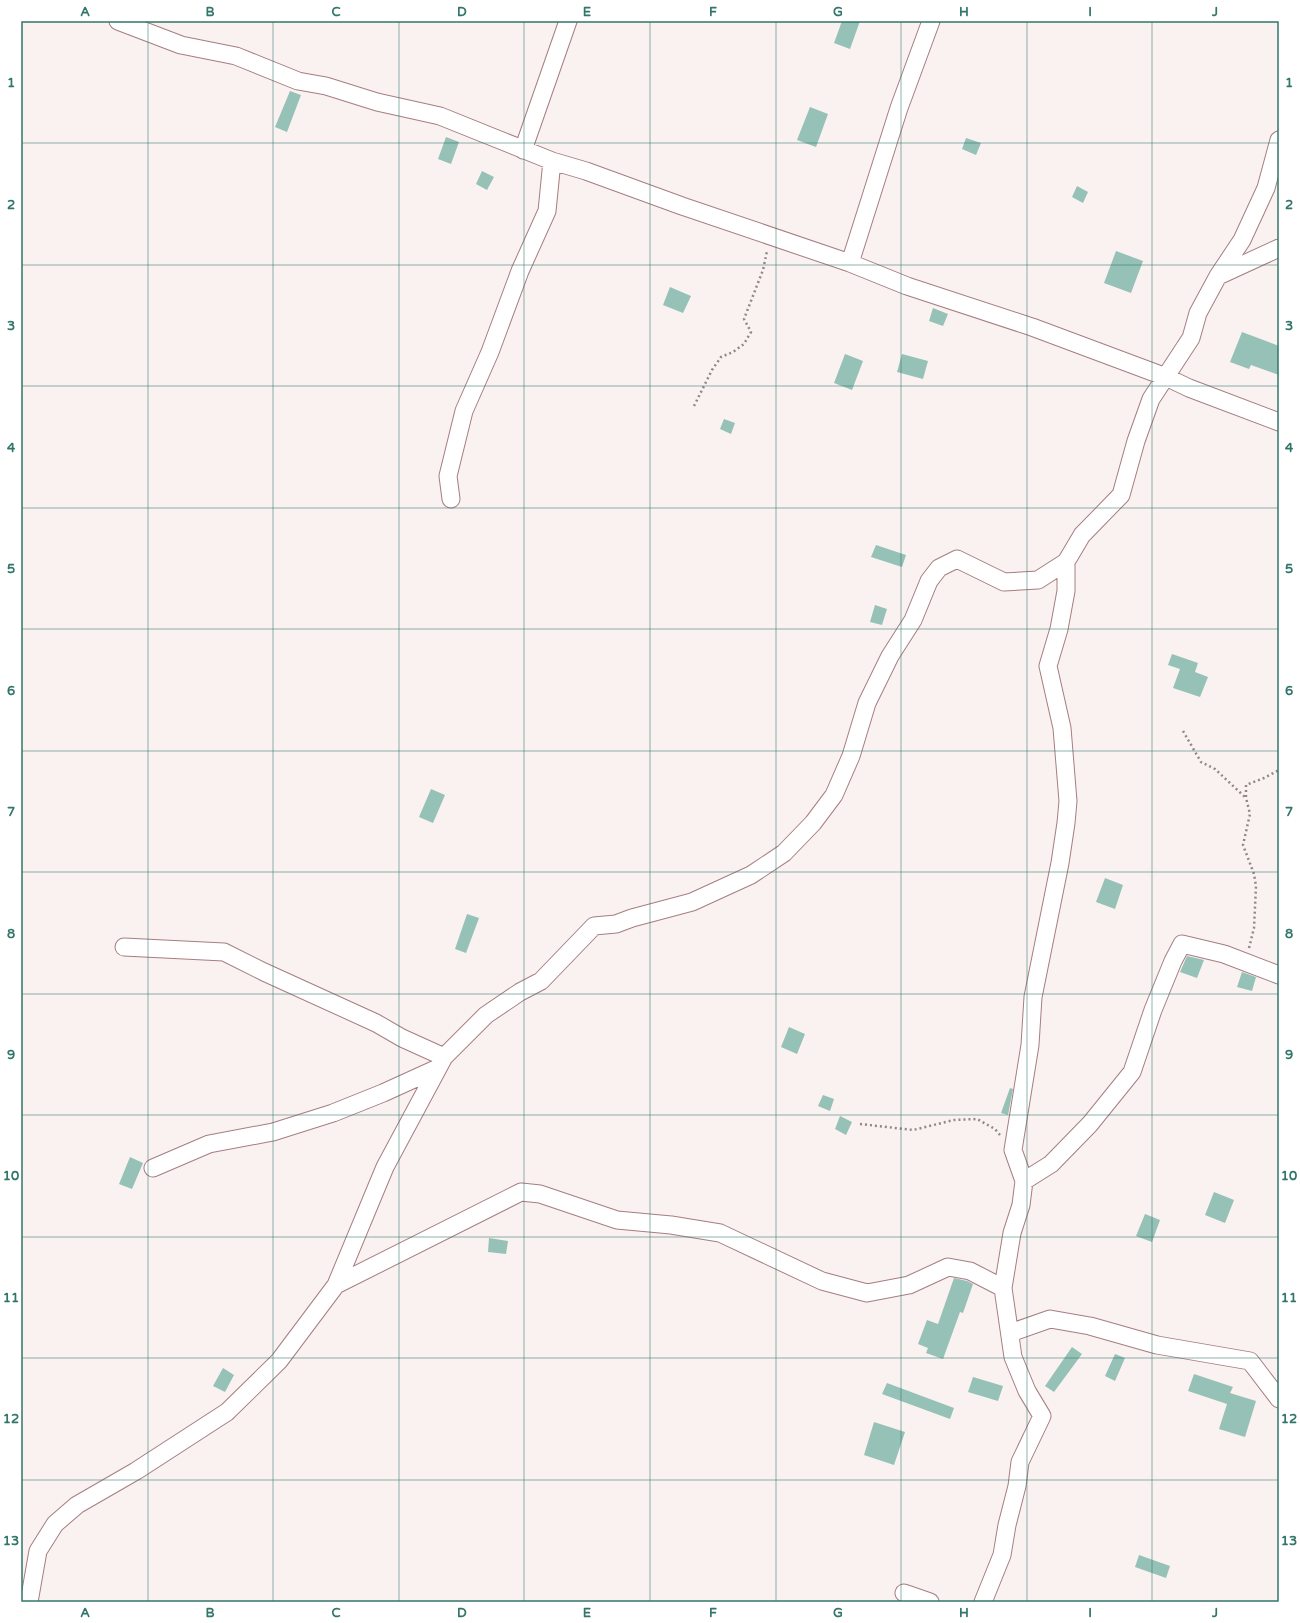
<svg xmlns="http://www.w3.org/2000/svg" width="1300" height="1623" viewBox="0 0 1300 1623" font-family="'Varela Round',sans-serif">
<style>
.building{fill:#96c1b7}
.lines{fill:none;stroke-linecap:round;stroke-linejoin:round}
.minor-casing{stroke:#a67e80;stroke-width:19}
.path{stroke:#928787;stroke-width:2.5;stroke-dasharray:2 3;stroke-linecap:butt}
.minor{stroke:#fff;stroke-width:17}
.grid{fill:none;stroke:#32766a;stroke-width:1;stroke-opacity:0.55}
.neatline{fill:none;stroke:#32766a;stroke-width:1.5}
.grid-label{font-size:13px;text-anchor:middle;font-weight:bold;fill:#32766a}
</style>
<rect width="100%" height="100%" fill="#faf1f1"/>
<path class="building" d="M 842,21 L 860,21 L 850,49 L 834,43 Z
M 290,91 L 301,95 L 287,132 L 275,127 Z
M 810,107 L 828,114 L 816,147 L 797,140 Z
M 446,137 L 459,142 L 451,164 L 438,159 Z
M 966,138 L 981,143 L 976,155 L 962,149 Z
M 482,171 L 494,177 L 487,190 L 476,184 Z
M 1077,186 L 1088,192 L 1083,203 L 1072,197 Z
M 1116,251 L 1143,261 L 1131,293 L 1104,283 Z
M 670,287 L 691,296 L 683,313 L 663,305 Z
M 933,308 L 948,314 L 943,326 L 929,321 Z
M 1242,332 L 1279,346 L 1279,375 L 1251,365 L 1249,369 L 1230,362 Z
M 845,354 L 863,361 L 852,390 L 834,383 Z
M 902,354 L 928,361 L 923,379 L 897,372 Z
M 724,419 L 735,423 L 731,434 L 720,429 Z
M 876,545 L 906,555 L 902,567 L 871,557 Z
M 875,605 L 887,609 L 882,625 L 870,622 Z
M 1172,654 L 1198,663 L 1195,672 L 1208,677 L 1200,697 L 1173,688 L 1180,669 L 1168,665 Z
M 431,789 L 445,795 L 433,823 L 419,817 Z
M 1105,878 L 1123,885 L 1115,909 L 1096,902 Z
M 467,914 L 479,918 L 466,953 L 455,949 Z
M 1187,956 L 1204,960 L 1197,978 L 1180,972 Z
M 1242,972 L 1256,977 L 1252,991 L 1237,987 Z
M 789,1027 L 805,1034 L 797,1054 L 781,1047 Z
M 1010,1088 L 1013,1089 L 1008,1115 L 1001,1113 Z
M 823,1095 L 834,1099 L 830,1111 L 818,1106 Z
M 840,1116 L 852,1122 L 846,1135 L 835,1129 Z
M 130,1157 L 143,1163 L 132,1189 L 119,1184 Z
M 1214,1192 L 1234,1200 L 1225,1223 L 1205,1215 Z
M 1145,1214 L 1160,1220 L 1152,1242 L 1136,1236 Z
M 489,1238 L 508,1241 L 506,1254 L 488,1252 Z
M 954,1278 L 967,1281 L 973,1284 L 963,1313 L 960,1312 L 943,1359 L 926,1353 L 928,1348 L 918,1344 L 927,1320 L 938,1324 Z
M 1072,1347 L 1082,1354 L 1054,1392 L 1045,1386 Z
M 1115,1354 L 1125,1358 L 1115,1381 L 1105,1376 Z
M 223,1368 L 234,1375 L 225,1392 L 213,1386 Z
M 1194,1374 L 1233,1387 L 1230,1393 L 1256,1401 L 1245,1437 L 1219,1429 L 1227,1404 L 1188,1391 Z
M 973,1377 L 1003,1386 L 998,1401 L 968,1392 Z
M 887,1383 L 954,1408 L 950,1419 L 882,1394 Z
M 874,1422 L 905,1432 L 894,1465 L 864,1455 Z
M 1139,1555 L 1170,1566 L 1166,1578 L 1135,1567 Z"/>
<g class="lines">
<defs>
<path id="minor" d="M 118,21 L 181,45 L 236,56 L 298,81 L 326,86 L 377,102 L 440,116 L 552,161 L 586,171 L 682,206 L 850,263 L 907,286 L 1032,327 L 1166,377 L 1189,388 L 1279,422
M 523,150 L 568,21
M 850,263 L 899,108 L 931,21
M 1218,276 L 1279,248
M 451,499 L 448,476 L 464,411 L 490,352 L 520,271 L 547,211 L 552,161
M 124,947 L 224,952 L 264,972 L 376,1023 L 402,1038 L 444,1057
M 153,1168 L 209,1144 L 273,1132 L 333,1113 L 383,1093 L 438,1068
M 1024,1181 L 1051,1164 L 1090,1124 L 1132,1072 L 1153,1010 L 1173,961 L 1182,944 L 1224,954 L 1279,975
M 336,1285 L 521,1192 L 540,1194 L 617,1220 L 671,1225 L 720,1233 L 822,1281 L 867,1293 L 909,1285 L 948,1267 L 970,1271 L 1003,1288
M 1010,1333 L 1050,1319 L 1090,1326 L 1157,1345 L 1250,1361 L 1279,1399
M 904,1593 L 930,1602
M 29,1602 L 38,1551 L 55,1524 L 77,1505 L 136,1471 L 227,1412 L 279,1361 L 336,1285 L 385,1167 L 444,1057 L 486,1015 L 520,992 L 541,981 L 594,926 L 616,924 L 632,918 L 692,902 L 751,875 L 784,853 L 813,823 L 834,795 L 851,756 L 867,703 L 890,656 L 913,620 L 929,581 L 939,568 L 957,559 L 1004,582 L 1038,580 L 1066,562 L 1082,535 L 1121,495 L 1136,441 L 1151,399 L 1191,338 L 1198,313 L 1218,276 L 1242,240 L 1266,188 L 1279,140
M 983,1602 L 1002,1555 L 1007,1525 L 1017,1486 L 1020,1462 L 1042,1416 L 1027,1391 L 1013,1357 L 1003,1288 L 1012,1233 L 1021,1205 L 1024,1181 L 1013,1150 L 1030,1045 L 1033,997 L 1060,863 L 1066,823 L 1068,801 L 1062,728 L 1048,666 L 1059,629 L 1066,591 L 1066,562"/>
</defs>
<use href="#minor" class="minor-casing"/>
<path class="path" d="M 694,406 L 712,370 L 721,357 L 733,352 L 744,344 L 751,332 L 744,319 L 763,270 L 767,251
M 1183,731 L 1201,762 L 1215,769 L 1246,798
M 1249,948 L 1254,928 L 1256,886 L 1254,874 L 1243,845 L 1250,814 L 1246,798 L 1246,785 L 1264,778 L 1279,770
M 860,1124 L 913,1130 L 954,1120 L 977,1119 L 995,1129 L 1000,1135"/>
<use href="#minor" class="minor"/>
</g>
<path class="grid" d="M 148,21 L 148,1602M 273,21 L 273,1602M 399,21 L 399,1602M 524,21 L 524,1602M 650,21 L 650,1602M 776,21 L 776,1602M 901,21 L 901,1602M 1027,21 L 1027,1602M 1152,21 L 1152,1602M 21,143 L 1279,143M 21,265 L 1279,265M 21,386 L 1279,386M 21,508 L 1279,508M 21,629 L 1279,629M 21,751 L 1279,751M 21,872 L 1279,872M 21,994 L 1279,994M 21,1115 L 1279,1115M 21,1237 L 1279,1237M 21,1358 L 1279,1358M 21,1480 L 1279,1480"/>
<rect width="1300" height="1623" fill="none" stroke="#ffffff" stroke-width="44"/>
<rect x="22" y="22" width="1256" height="1579" class="neatline"/>
<g class="grid-label">
<text x="85" y="16">A</text>
<text x="210" y="16">B</text>
<text x="336" y="16">C</text>
<text x="462" y="16">D</text>
<text x="587" y="16">E</text>
<text x="713" y="16">F</text>
<text x="838" y="16">G</text>
<text x="964" y="16">H</text>
<text x="1090" y="16">I</text>
<text x="1215" y="16">J</text>
<text x="11" y="87">1</text>
<text x="1289" y="87">1</text>
<text x="11" y="209">2</text>
<text x="1289" y="209">2</text>
<text x="11" y="330">3</text>
<text x="1289" y="330">3</text>
<text x="11" y="452">4</text>
<text x="1289" y="452">4</text>
<text x="11" y="573">5</text>
<text x="1289" y="573">5</text>
<text x="11" y="695">6</text>
<text x="1289" y="695">6</text>
<text x="11" y="816">7</text>
<text x="1289" y="816">7</text>
<text x="11" y="938">8</text>
<text x="1289" y="938">8</text>
<text x="11" y="1059">9</text>
<text x="1289" y="1059">9</text>
<text x="11" y="1180">10</text>
<text x="1289" y="1180">10</text>
<text x="11" y="1302">11</text>
<text x="1289" y="1302">11</text>
<text x="11" y="1423">12</text>
<text x="1289" y="1423">12</text>
<text x="11" y="1545">13</text>
<text x="1289" y="1545">13</text>
<text x="85" y="1617">A</text>
<text x="210" y="1617">B</text>
<text x="336" y="1617">C</text>
<text x="462" y="1617">D</text>
<text x="587" y="1617">E</text>
<text x="713" y="1617">F</text>
<text x="838" y="1617">G</text>
<text x="964" y="1617">H</text>
<text x="1090" y="1617">I</text>
<text x="1215" y="1617">J</text>
</g>
</svg>
